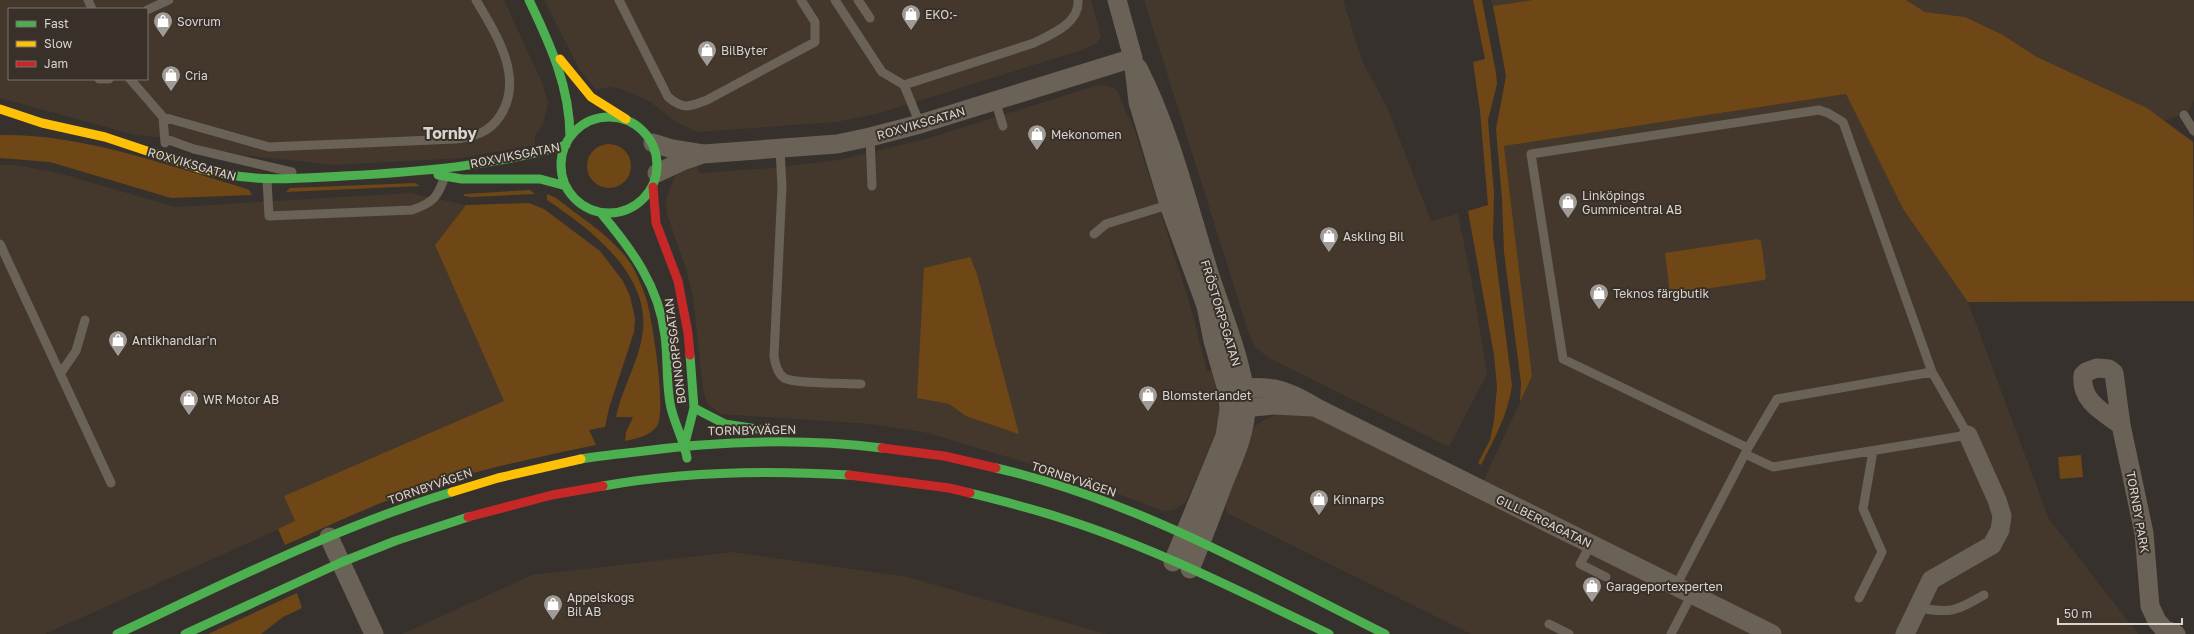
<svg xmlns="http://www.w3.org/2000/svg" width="2194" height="634" viewBox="0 0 2194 634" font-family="'Golos Text',sans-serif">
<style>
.built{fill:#44382d;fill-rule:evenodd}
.green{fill:#6f4716}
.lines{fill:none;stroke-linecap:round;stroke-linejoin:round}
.lane{stroke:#6a6157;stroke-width:9}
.street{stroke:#6a6157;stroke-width:19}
.fast{stroke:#4caf50;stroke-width:9}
.slow{stroke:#ffc107;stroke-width:9}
.jam{stroke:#c62828;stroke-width:9}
.labels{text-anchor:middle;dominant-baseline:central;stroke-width:4;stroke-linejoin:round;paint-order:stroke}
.poi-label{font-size:12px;fill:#d9d4cf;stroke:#393129;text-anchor:start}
.street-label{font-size:12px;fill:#d9d4cf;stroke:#393129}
.district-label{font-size:16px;font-weight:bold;fill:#d9d4cf;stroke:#393129}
</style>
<rect width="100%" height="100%" fill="#36312c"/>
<path class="built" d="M 0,0 L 504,0 L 543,85 L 548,103 L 543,125 L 535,135 L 535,145 L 461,158 L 334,165 L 242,155 L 207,148 L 185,140 L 135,135 L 0,98 ZM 9,9 L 147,9 L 147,79 L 9,79 Z
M 544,0 L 1091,0 L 1101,36 L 1097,43 L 1082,50 L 880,113 L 836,122 L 698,132 L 676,122 L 649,101 L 621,89 L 609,87 L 596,90 L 580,70 Z
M 1144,0 L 1343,0 L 1363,63 L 1388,109 L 1431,221 L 1458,214 L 1474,293 L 1487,374 L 1449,447 L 1269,358 L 1256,348 L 1249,334 Z
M 1491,0 L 1533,0 L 1493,6 Z
M 1906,0 L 2194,0 L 2194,101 L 2188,112 L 2164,121 L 2147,108 L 2035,56 L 2003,35 L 1965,17 L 1925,12 Z
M 1104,85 L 1113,88 L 1118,92 L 1126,113 L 1132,122 L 1191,308 L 1207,371 L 1212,370 L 1215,379 L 1219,410 L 1217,432 L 1186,502 L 1174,510 L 1163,511 L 1076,478 L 928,433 L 870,424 L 721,414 L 708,404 L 703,391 L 693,296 L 686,269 L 667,214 L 666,199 L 676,174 L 686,168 L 698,165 L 699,173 L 771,168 L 839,160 L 929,138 L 1095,86 ZM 977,274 L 966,416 L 949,404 L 918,398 Z
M 1846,94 L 1903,209 L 1968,302 L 2049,519 L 2138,634 L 1471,634 L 1227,513 L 1225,503 L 1250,432 L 1259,423 L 1270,417 L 1284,412 L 1311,415 L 1476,497 L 1532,376 L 1504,146 Z
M 0,165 L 16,165 L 62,174 L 175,207 L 410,193 L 466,205 L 435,245 L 504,401 L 285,496 L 295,522 L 45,634 L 0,634 Z
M 733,552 L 908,577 L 1106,634 L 402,634 L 532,575 Z"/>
<path class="green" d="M 1473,0 L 1482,0 L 1496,73 L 1497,84 L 1488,120 L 1494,193 L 1493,236 L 1512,385 C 1508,415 1494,439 1481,465 L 1478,463 L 1490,440 L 1494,421 L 1497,387 L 1494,355 L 1468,211 L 1488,205 L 1480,111 L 1473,62 L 1485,59 Z
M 1533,0 L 1906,0 L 1925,12 L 1965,17 L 2003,35 L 2035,56 L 2147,108 L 2193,142 L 2194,301 L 1968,302 L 1903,209 L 1846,94 L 1504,146 L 1532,376 L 1520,402 L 1521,383 L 1504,252 L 1502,199 L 1496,129 L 1506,76 L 1493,6 Z
M 0,135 C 83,134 162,164 241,187 L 249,190 L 252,195 L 171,198 L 50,162 L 0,158 Z
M587 166a22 22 0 1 1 44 0a22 22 0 1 1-44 0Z
M 415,183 L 420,186 L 286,192 L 290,188 Z
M 530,190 L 535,194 L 471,197 L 464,196 L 464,194 Z
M 547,194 L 556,198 C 581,218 613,237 631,264 C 637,274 642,287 646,298 C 652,317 667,411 657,426 C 649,437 637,438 625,441 L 626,432 L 633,417 L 616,417 C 622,388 640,360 643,330 C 649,273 589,228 547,200 Z
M 529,203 L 544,209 L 600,251 L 623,281 L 630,296 L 635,318 L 634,332 L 609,408 L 605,427 L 589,430 L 596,445 C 527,459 460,474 394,498 C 357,512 321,529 285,545 L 278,529 L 295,521 L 284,496 L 504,401 L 435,245 L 466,205 Z
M 1758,239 L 1761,241 L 1766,278 L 1764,280 L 1672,294 L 1670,293 L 1665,253 Z
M 970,257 L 977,274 L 1019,434 L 966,416 L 949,404 L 917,398 L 924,268 Z
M 2081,455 L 2083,477 L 2060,479 L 2058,457 Z
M 297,593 L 302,608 L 283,617 L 261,634 L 208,634 Z"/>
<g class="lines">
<path class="lane" d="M 88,0 L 92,9
M 619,0 L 668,97 C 684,110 689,107 707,100 L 815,42 L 815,22 L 801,0
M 835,0 L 882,72 L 904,85
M 858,0 L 870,18
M 147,10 L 169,0
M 99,79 L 109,79
M 130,79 L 163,117 L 165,143
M 995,100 L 1003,126
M 2184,115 L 2194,131
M 163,117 L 269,147 L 456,139 C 474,137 490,132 500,116 C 525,78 496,34 476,0
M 920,124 L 904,85 L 1034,43 C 1052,34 1080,23 1078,0
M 870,137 L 872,186
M 166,139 L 194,149 L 292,172
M 780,149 L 782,187 L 774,356 C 775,363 777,373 784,378 C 795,384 845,383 861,384
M 267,180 L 269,216 L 412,210 C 433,203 438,197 445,176
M 1094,234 L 1106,224 L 1171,204
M 0,244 L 111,483
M 60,374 L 76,351 L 85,320
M 1748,448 L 1777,399 L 1932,372
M 1591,544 L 1580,564 L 1606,577
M 1676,586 L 1748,448 L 1563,359 L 1531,154 L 1819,110 L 1828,113 L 1843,122 L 1932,372 L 1968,435 L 1773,467 L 1745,454
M 1859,598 L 1882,552 L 1863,509 L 1873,451
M 1918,608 C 1952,613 1954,612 1984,595
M 1549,624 L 1569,634
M 1671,634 L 1692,594"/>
<path class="street" d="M 1117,0 L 1133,58 L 1138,102 L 1169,205 L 1206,306 L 1213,341 L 1227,390 L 1229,409 L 1225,436 L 1173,562
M 1138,68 C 1171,132 1189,210 1211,279 C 1223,316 1251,382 1245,419 C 1242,441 1232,462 1224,482 C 1213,511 1202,541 1190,569
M 653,143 L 672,149 L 703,154 L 837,144 L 870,137 L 920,124 L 1133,58
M 657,173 L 685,160 L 700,155
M 2097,368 L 2109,369 L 2114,373 L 2121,425 C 2103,412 2080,401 2083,375 L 2086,372 Z
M 1227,390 C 1266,384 1283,387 1317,408 L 1772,634
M 1234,409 L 1274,405 L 1313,407
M 2121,425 L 2144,533 L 2150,606 L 2157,621 L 2164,629 L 2176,634
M 329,537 L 374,634
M 1905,634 L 1931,580 L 1992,545 L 2000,530 L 2002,516 L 1997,500 L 1968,435"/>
<path class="fast" d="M 529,0 C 550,44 570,87 570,137
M561 165a48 48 0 1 1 96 0a48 48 0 1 1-96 0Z
M 225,174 C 265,182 303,178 343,176 C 418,172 494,166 566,145
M 438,175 L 462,179 L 540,179 L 566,186
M 601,213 C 632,250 659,286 665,336 C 668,358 666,380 670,403 C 673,422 684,439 687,458
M 694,408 L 725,424 L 764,430
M 685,443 L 694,408 L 690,355
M 581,459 C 599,456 618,454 636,452 C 717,441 801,438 882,448
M 996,468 C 1135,500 1259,571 1385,634
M 603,486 C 685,471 767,470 849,475
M 970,493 C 1002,501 1035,509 1067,520 C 1157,549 1243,593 1329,634
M 117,634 C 226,583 336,527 452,492
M 185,634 L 342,562 L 395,541 L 468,517"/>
<path class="slow" d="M 560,59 L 591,97 L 626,119
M 0,109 L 42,123 L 105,137 L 201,169 L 225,174
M 452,492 L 498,478 L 581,459"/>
<path class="jam" d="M 653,187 L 656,223 L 678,281 L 688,333 L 690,355
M 882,448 L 944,456 L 996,468
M 849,475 L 949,488 L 970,493
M 468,517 L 552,495 L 603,486"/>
</g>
<defs>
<symbol id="shop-pin" viewBox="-11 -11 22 30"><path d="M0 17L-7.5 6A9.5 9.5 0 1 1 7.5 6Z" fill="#a09b96" stroke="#393129"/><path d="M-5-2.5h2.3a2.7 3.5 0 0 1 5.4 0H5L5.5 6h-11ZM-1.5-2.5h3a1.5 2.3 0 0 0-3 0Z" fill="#fff"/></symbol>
</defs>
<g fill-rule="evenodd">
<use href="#shop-pin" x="900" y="3" width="22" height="30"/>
<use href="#shop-pin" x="152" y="10" width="22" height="30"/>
<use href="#shop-pin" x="696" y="39" width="22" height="30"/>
<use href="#shop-pin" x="160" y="64" width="22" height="30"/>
<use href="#shop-pin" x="1026" y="123" width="22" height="30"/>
<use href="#shop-pin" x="1557" y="191" width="22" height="30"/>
<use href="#shop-pin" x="1318" y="225" width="22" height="30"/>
<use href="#shop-pin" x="1588" y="282" width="22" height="30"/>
<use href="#shop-pin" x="107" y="329" width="22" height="30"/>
<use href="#shop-pin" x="1137" y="384" width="22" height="30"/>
<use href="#shop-pin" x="178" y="388" width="22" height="30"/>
<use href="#shop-pin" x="1308" y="488" width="22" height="30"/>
<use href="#shop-pin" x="1581" y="575" width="22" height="30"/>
<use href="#shop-pin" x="542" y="593" width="22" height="30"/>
</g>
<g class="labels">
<g class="poi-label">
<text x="925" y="14">EKO:-</text>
<text x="177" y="21">Sovrum</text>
<text x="721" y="50">BilByter</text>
<text x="185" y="75">Cria</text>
<text x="1051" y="134">Mekonomen</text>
<text x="1582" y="195">Linköpings<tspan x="1582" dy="14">Gummicentral AB</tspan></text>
<text x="1343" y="236">Askling Bil</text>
<text x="1613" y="293">Teknos färgbutik</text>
<text x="132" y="340">Antikhandlar'n</text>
<text x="1162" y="395">Blomsterlandet</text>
<text x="203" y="399">WR Motor AB</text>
<text x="1333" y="499">Kinnarps</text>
<text x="1606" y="586">Garageportexperten</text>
<text x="567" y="597">Appelskogs<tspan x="567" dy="14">Bil AB</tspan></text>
</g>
<g class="street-label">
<text transform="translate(921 123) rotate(-16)">ROXVIKSGATAN</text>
<text transform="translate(515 155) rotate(-11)">ROXVIKSGATAN</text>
<text transform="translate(192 164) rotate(16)">ROXVIKSGATAN</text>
<text transform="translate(1221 313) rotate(73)">FRÖSTORPSGATAN</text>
<text transform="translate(675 351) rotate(-97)">BONNORPSGATAN</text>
<text transform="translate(752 430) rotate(-1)">TORNBYVÄGEN</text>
<text transform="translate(1074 479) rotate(18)">TORNBYVÄGEN</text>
<text transform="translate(430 486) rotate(-19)">TORNBYVÄGEN</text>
<text transform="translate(2138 512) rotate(80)">TORNBY PARK</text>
<text transform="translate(1544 521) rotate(26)">GILLBERGAGATAN</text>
</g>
<g class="district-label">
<text x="450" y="133">Tornby</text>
</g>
</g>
<rect x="8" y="8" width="140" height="72" fill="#393129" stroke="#79726b"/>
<rect x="16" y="21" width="20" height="6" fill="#4caf50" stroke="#79726b"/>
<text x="44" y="28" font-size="12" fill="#d9d4cf">Fast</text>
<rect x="16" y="41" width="20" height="6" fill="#ffc107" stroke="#79726b"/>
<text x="44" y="48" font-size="12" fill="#d9d4cf">Slow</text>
<rect x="16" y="61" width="20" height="6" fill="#c62828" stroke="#79726b"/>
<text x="44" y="68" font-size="12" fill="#d9d4cf">Jam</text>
<path d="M2058 618v6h124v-6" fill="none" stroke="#d9d4cf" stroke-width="2"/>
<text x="2064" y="618" font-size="12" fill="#d9d4cf" stroke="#393129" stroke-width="3" paint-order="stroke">50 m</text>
</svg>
